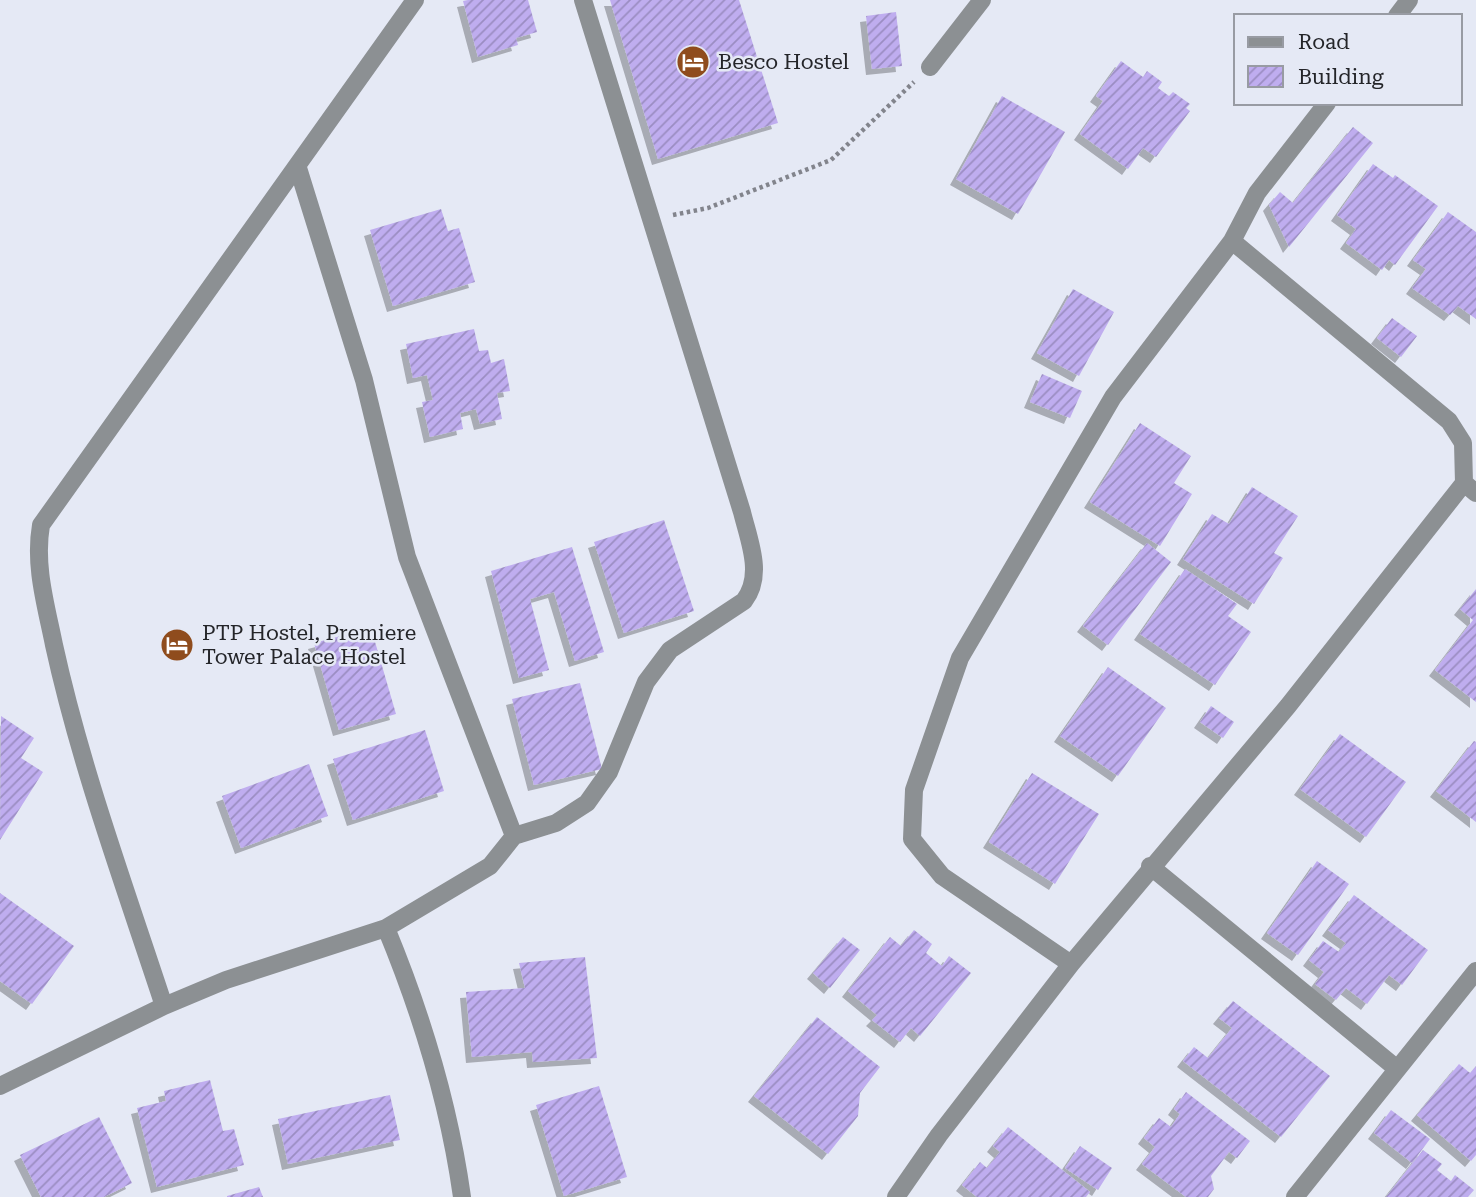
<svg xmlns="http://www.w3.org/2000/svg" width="1476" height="1197" viewBox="0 0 1476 1197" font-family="'Roboto Serif',serif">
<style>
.building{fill:url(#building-hatch);filter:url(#shadow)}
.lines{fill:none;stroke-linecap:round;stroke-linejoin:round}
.path{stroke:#82848c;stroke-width:4.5;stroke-dasharray:3.5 3.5;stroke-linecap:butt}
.street{stroke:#8c9093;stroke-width:18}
.labels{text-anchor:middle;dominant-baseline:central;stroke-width:5;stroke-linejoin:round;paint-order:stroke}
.poi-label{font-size:21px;fill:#242529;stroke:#e5e9f5;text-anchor:start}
</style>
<defs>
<pattern id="building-hatch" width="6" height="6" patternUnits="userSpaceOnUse" patternTransform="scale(1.75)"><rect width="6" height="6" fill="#bfadef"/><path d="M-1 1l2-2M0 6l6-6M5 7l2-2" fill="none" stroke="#9b8dc2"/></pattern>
<filter id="shadow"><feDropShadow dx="-6" dy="6" stdDeviation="0" flood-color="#0004"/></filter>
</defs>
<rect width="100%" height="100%" fill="#e5e9f5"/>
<path class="building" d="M 468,0 L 528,0 L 537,32 L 516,38 L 518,45 L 478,57 L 463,1 Z
M 610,0 L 739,0 L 778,123 L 658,159 Z
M 896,12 L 902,66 L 872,69 L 866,16 Z
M 1121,61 L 1143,77 L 1147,71 L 1162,82 L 1158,88 L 1169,96 L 1173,92 L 1190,104 L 1186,108 L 1190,111 L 1156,157 L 1143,148 L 1128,169 L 1080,134 L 1103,101 L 1096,96 Z
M 1002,96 L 1065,132 L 1018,214 L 956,179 Z
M 1353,127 L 1373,143 L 1289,247 L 1269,205 L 1280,192 L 1293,203 Z
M 1373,164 L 1393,178 L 1395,175 L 1438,206 L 1395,265 L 1389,260 L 1382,270 L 1346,243 L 1356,229 L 1337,215 Z
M 441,209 L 448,231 L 459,228 L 475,282 L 393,306 L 370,230 Z
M 1448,212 L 1476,232 L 1476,319 L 1458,306 L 1450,315 L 1412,288 L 1426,269 L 1413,260 Z
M 1073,289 L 1114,312 L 1079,376 L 1037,353 Z
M 1392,318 L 1417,336 L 1401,357 L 1377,338 Z
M 474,329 L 479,351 L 488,350 L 491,363 L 504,359 L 510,391 L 497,393 L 502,419 L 480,424 L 476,409 L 460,413 L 463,429 L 430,437 L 422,402 L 433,400 L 427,375 L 413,378 L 406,344 Z
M 1042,374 L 1082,391 L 1070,418 L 1030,402 Z
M 1140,423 L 1191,456 L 1174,483 L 1192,494 L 1160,546 L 1090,502 Z
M 1252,487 L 1298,516 L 1274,553 L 1283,558 L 1254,604 L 1183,559 L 1212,514 L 1229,524 Z
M 664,520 L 694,611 L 624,633 L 594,542 Z
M 1147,543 L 1171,562 L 1108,645 L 1083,626 Z
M 572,547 L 604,652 L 575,661 L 554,592 L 530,599 L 549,670 L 519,678 L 491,571 Z
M 1185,569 L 1237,604 L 1228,616 L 1251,632 L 1215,685 L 1140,634 Z
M 1476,589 L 1476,702 L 1435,670 L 1473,620 L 1460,609 Z
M 371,628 L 396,714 L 339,730 L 314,643 Z
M 1108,667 L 1166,708 L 1118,776 L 1060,736 Z
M 580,683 L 602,769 L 534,785 L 512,699 Z
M 1211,706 L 1234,722 L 1223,738 L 1200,722 Z
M 1,716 L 34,738 L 21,758 L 43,772 L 0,840 Z
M 425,730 L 444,791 L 353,820 L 333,759 Z
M 1340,734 L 1406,782 L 1366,837 L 1300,789 Z
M 1474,741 L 1476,742 L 1476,822 L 1436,791 Z
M 309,764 L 328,816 L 241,848 L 222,796 Z
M 1032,773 L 1099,814 L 1055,884 L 989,842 Z
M 1317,861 L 1349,884 L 1298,955 L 1267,933 Z
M 0,893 L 74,946 L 32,1004 L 0,981 Z
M 1354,895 L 1428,950 L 1402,985 L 1389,975 L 1367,1004 L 1346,988 L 1336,1000 L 1315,984 L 1324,972 L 1309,960 L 1323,941 L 1339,952 L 1346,943 L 1328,930 Z
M 914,930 L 932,944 L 926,953 L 942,966 L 949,956 L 971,973 L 920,1036 L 911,1028 L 900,1042 L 872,1020 L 877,1015 L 848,991 L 890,937 L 901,946 Z
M 843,937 L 860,950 L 830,988 L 813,973 Z
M 585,957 L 597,1058 L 533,1062 L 532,1052 L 472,1057 L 466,992 L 525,988 L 519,963 Z
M 1233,1001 L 1330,1076 L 1281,1137 L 1183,1061 L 1194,1047 L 1208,1058 L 1232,1028 L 1219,1018 Z
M 817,1017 L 880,1067 L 860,1093 L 858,1116 L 828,1154 L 754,1096 Z
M 1459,1064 L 1470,1073 L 1476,1066 L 1476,1155 L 1471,1161 L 1417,1115 Z
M 210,1080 L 223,1131 L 234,1129 L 244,1165 L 157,1187 L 137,1108 L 166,1101 L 164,1091 Z
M 599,1086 L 627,1177 L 564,1196 L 536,1105 Z
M 1186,1092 L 1250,1141 L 1237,1158 L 1229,1152 L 1211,1176 L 1214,1189 L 1208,1197 L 1186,1197 L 1142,1164 L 1155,1147 L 1144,1138 L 1159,1118 L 1171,1127 L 1180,1114 L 1174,1109 Z
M 390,1095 L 400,1140 L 288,1164 L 278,1119 Z
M 1391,1110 L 1430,1139 L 1412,1163 L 1374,1133 Z
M 99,1117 L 132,1183 L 104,1197 L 41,1197 L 20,1155 Z
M 1008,1127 L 1090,1192 L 1086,1197 L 977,1197 L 962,1185 L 980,1162 L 987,1168 L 1000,1152 L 993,1146 Z
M 1080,1146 L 1112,1168 L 1098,1190 L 1065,1168 Z
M 1423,1150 L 1442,1164 L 1437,1170 L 1451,1181 L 1455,1175 L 1474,1190 L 1468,1197 L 1386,1197 Z
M 259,1187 L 263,1197 L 227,1197 L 227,1196 Z"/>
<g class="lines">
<path class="path" d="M 673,215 L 708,208 L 831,160 L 914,82"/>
<path class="street" d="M 1397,16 L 1409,0
M 930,67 L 982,0
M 298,168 L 364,380 L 407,557 L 514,836
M 1232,241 L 1449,421 L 1463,443 L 1464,483 L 1476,493
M 1150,866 L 1396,1068
M 386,928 C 422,1015 449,1104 462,1197
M 1071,964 L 942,876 L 912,839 L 914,790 L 960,658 L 1113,397 L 1232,241 L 1257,193 L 1327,103
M 164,1006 C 125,887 81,768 54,645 C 46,605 34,566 41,525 L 415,0
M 0,1086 L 164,1006 L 226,980 L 386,928 L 490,866 L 514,836 L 556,823 L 587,803 L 609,772 L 646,682 L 670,650 L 744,601 C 764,575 749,541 742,512 L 583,0
M 896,1197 L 939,1135 L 1071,964 L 1288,706 L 1464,483
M 1295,1197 L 1476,971"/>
</g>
<defs>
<symbol id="hotel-disc" viewBox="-11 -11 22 22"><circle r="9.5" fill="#8f4c1d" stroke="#e5e9f5"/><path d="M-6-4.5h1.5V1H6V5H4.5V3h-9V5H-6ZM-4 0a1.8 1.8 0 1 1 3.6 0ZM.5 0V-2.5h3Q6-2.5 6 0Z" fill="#fff"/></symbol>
</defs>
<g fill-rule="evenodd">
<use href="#hotel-disc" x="674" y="43" width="38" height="38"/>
<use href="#hotel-disc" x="158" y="626" width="38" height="38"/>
</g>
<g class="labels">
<g class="poi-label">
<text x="718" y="62">Besco Hostel</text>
<text x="202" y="633">PTP Hostel, Premiere<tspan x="202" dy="24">Tower Palace Hostel</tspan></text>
</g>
</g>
<rect x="1234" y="14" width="228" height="91" fill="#e5e9f5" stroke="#989ba3" stroke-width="2"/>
<rect x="1248" y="37" width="35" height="10" fill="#8c9093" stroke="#989ba3" stroke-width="2"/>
<text x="1298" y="49" font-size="21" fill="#242529">Road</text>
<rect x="1248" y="66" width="35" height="21" fill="url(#building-hatch)" stroke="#989ba3" stroke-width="2"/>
<text x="1298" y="84" font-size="21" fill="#242529">Building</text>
</svg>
